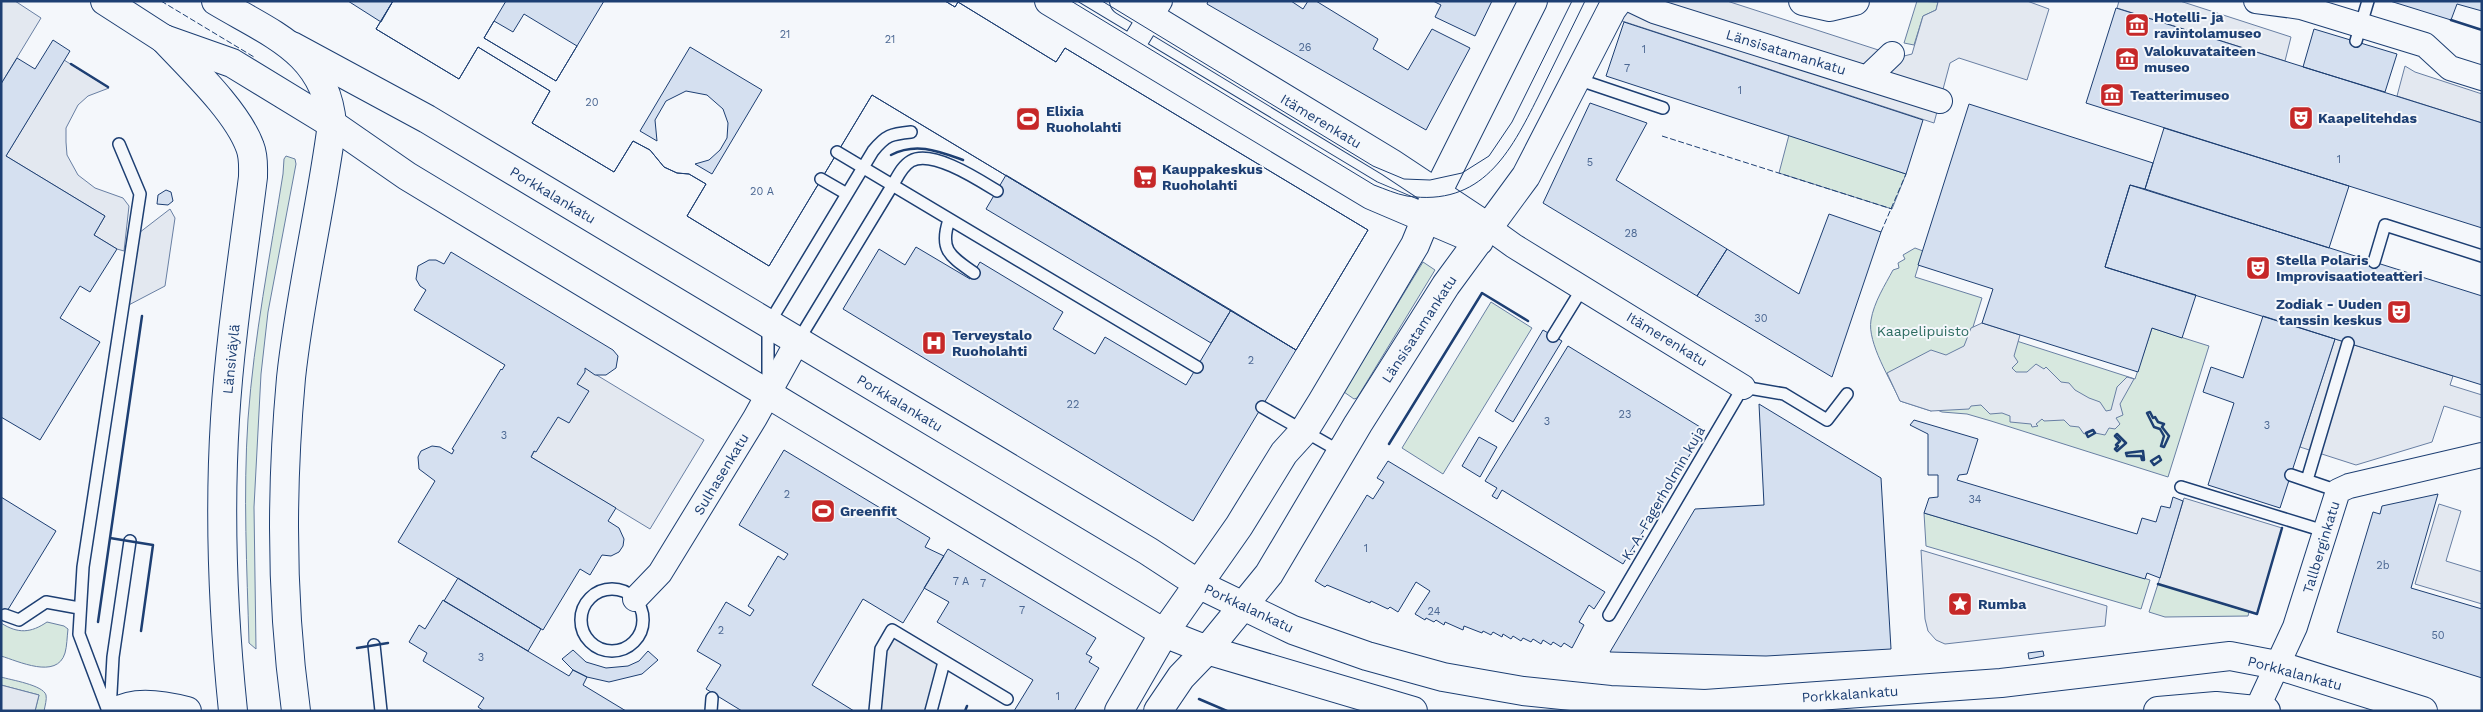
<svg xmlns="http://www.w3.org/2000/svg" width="2483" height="712" viewBox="0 0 2483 712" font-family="'Work Sans',sans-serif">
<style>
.green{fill:#d7e8df;stroke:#687fa3}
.parking{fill:#e3e8f0;stroke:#687fa3}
.building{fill:#d5e0f0;stroke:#1d3f73;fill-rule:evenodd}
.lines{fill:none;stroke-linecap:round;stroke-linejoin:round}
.lane-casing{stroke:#1d3f73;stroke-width:14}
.street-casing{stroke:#1d3f73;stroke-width:26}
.secondary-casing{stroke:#1d3f73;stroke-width:30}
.primary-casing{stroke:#1d3f73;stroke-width:30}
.highway-casing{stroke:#1d3f73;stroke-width:30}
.lane{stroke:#f4f7fb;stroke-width:11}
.street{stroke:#f4f7fb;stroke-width:24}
.secondary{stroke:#f4f7fb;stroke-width:28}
.primary{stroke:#f4f7fb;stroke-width:28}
.highway{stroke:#f4f7fb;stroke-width:28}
.tram{stroke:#1d3f73;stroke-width:1}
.fence{stroke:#1d3f73;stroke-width:1;stroke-dasharray:6 2.5;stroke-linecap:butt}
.wall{stroke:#1d3f73;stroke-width:2.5}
.labels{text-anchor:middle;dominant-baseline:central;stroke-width:4;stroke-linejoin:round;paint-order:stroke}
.number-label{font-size:11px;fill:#4b6792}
.poi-label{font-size:14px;font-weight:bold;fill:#1d3f73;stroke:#f4f7fb;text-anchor:start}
.street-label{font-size:14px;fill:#1d3f73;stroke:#f4f7fb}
.park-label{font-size:14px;fill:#2c6c60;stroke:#f4f7fb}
</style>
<rect width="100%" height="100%" fill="#f4f7fb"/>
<path class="green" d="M 1917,1 L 1938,2 L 1936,10 L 1923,16 L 1914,45 L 1904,43 Z
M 1789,135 L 1906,174 L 1892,209 L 1779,173 Z
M 286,156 L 295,159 L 296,164 L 268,312 L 261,374 L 254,507 L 256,649 L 249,643 C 247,569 243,494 248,419 C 254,337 270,256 283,174 L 284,159 Z
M 1915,248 L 1923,251 L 1915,277 L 1982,298 L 1973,327 L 2135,379 L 2152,328 L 2209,346 L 2168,477 L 1991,421 L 1967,414 L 1942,412 L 1935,409 L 1931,411 L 1900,401 C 1891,380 1867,343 1871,320 C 1874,302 1885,285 1893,270 L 1899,268 L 1898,263 L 1905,259 L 1903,255 Z
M 1423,262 L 1435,270 L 1357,398 L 1354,399 L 1344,392 L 1345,390 Z
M 1491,302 L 1532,328 L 1443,474 L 1402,448 Z
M 1924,513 L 2150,580 L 2141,609 L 1926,546 Z
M 2158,584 L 2249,612 L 2248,616 L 2165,617 L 2149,612 Z
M 47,622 L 64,626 L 68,629 C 67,637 67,646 65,653 C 57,680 18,661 1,656 L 1,623 C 18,634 31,633 47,622 Z
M 1,677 C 11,680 43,685 46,695 C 47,699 45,706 44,711 L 35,711 L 39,695 L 1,685 Z"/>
<path class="parking" d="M 1,1 L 15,1 L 41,18 L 1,84 Z
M 1634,1 L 1727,1 L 1900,57 L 1912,54 L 1923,16 L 1936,10 L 1938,2 L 1936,1 L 2027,1 L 2049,9 L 2027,80 L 1959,58 L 1950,63 L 1934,123 L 1616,19 Z
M 2119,1 L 2180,1 L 2291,37 L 2285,61 L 2117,8 Z
M 64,60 L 109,88 L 88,96 L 78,105 L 66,128 L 66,142 L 67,155 L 78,175 L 95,188 L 123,198 L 129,206 L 124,251 L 117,249 L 94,235 L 105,216 L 6,156 Z
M 2405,66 L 2415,72 L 2482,94 L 2482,123 L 2397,96 Z
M 170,209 L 175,218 L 165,286 L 123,308 L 135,236 Z
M 1982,323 L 2020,335 L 2014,356 L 2018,362 L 2012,368 L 2016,372 L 2027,372 L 2036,364 L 2044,369 L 2046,367 L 2061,382 L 2069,383 L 2075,390 L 2089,398 L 2100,402 L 2106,411 L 2111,410 L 2117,387 L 2127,377 L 2134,379 L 2120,404 L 2123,415 L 2116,418 L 2120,424 L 2115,429 L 2109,428 L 2105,435 L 2095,433 L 2093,430 L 2084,434 L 2079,427 L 2070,426 L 2064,420 L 2044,421 L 2042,419 L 2036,424 L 2038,426 L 2032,427 L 2031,424 L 2010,422 L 2010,416 L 2002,413 L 1990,414 L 1981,405 L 1971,406 L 1969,409 L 1931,411 L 1900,401 L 1887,373 L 1931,350 L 1946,355 L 1964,346 L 1971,328 Z
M 2335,339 L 2453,376 L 2450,385 L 2482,395 L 2482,418 L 2444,406 L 2432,442 L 2356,465 L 2300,447 Z
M 585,368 L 704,440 L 650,529 L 531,457 Z
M 2184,498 L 2282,528 L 2257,614 L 2158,584 Z
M 2439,504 L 2461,511 L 2446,561 L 2482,572 L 2482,604 L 2415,584 Z
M 1921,550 L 2107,606 L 2105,626 L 1945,644 L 1936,640 L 1928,631 L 1925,619 Z
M 891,632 L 944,662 L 931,711 L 875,711 L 881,649 Z
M 1,685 L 39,695 L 35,711 L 1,711 Z"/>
<path class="building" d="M 348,1 L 393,1 L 381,22 Z
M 393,1 L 506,1 L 484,38 L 556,81 L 604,1 L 945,1 L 955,7 L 958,2 L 1056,62 L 1065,48 L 1368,230 L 1296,350 L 872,95 L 769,266 L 687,216 L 706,184 L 689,174 L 677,173 L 664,167 L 650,150 L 633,141 L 614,172 L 532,123 L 550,91 L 478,47 L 459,79 L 376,29 ZM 690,47 L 762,90 L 712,174 L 695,164 L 709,160 L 720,150 L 727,138 L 728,123 L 723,109 L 707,95 L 686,91 L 666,101 L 655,120 L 657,141 L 640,131 Z
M 393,1 L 945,1 L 955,7 L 958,2 L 1056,62 L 1065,48 L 1368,230 L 1296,350 L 872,95 L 769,266 L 687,216 L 706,184 L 689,174 L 677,173 L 664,167 L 650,150 L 633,141 L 614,172 L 532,123 L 550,91 L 478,47 L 459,79 L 376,29 Z
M 1208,1 L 1291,1 L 1303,9 L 1308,1 L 1316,1 L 1378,39 L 1373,49 L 1408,70 L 1432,29 L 1470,48 L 1426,130 L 1207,4 Z
M 1433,1 L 1492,1 L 1475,36 L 1435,17 L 1441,5 Z
M 2390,1 L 2482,1 L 2482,11 L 2457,4 L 2451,20 Z
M 2116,8 L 2482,123 L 2482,228 L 2086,103 Z
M 524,14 L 577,46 L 556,81 L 484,38 L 494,21 L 513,32 Z
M 1624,22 L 1923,120 L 1906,174 L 1606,76 Z
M 2314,29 L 2397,54 L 2385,92 L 2303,67 Z
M 53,40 L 70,51 L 6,156 L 105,216 L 94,235 L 117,249 L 90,292 L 80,286 L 60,318 L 100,342 L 40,440 L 1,417 L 1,84 L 17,58 L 35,69 Z
M 1590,103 L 1647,123 L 1616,180 L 1727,249 L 1697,296 L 1543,203 Z
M 1969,104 L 2153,163 L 2145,189 L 2130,185 L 2105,267 L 2196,295 L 2182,338 L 2152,328 L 2138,372 L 1982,323 L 1993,289 L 1918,265 Z
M 2164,128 L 2349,186 L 2329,248 L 2145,189 Z
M 1006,175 L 1231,310 L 1211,343 L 986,209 Z
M 2130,185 L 2482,296 L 2482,385 L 2105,267 Z
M 166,190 L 171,192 L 173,201 L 168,205 L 157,204 L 158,195 Z
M 1829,214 L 1881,232 L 1832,377 L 1697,296 L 1727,249 L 1799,294 Z
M 916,247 L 970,279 L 980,262 L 1063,312 L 1053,329 L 1095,354 L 1105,337 L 1186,385 L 1231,310 L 1296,350 L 1193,521 L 843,309 L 879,249 L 905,265 Z
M 451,252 L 613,350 L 618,356 L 616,368 L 606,375 L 595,375 L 585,368 L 585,372 L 577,384 L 589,391 L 569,423 L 558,417 L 536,452 L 534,451 L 531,457 L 616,508 L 608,521 L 619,528 L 624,539 L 623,546 L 619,552 L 611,556 L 602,555 L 590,575 L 580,569 L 543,630 L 398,542 L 435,481 L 419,469 L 418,457 L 421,451 L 432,446 L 440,447 L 452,454 L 454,450 L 452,449 L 501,369 L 502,370 L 505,365 L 414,310 L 426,290 L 420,286 L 416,279 L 418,266 L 429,260 L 436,260 L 444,264 Z
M 2263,316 L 2335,339 L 2280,508 L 2208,485 L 2234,403 L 2203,392 L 2211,367 L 2243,378 Z
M 1543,330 L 1562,341 L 1513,422 L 1495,411 Z
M 1568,346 L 1705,430 L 1623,564 L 1502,490 L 1497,499 L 1492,496 L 1497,488 L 1485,481 Z
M 1759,404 L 1881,478 L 1891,649 L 1766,656 L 1610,652 L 1695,509 L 1764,505 Z
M 1914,420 L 1978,439 L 1967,474 L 1959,475 L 1957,480 L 2137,534 L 2142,518 L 2156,522 L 2161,506 L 2170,508 L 2173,497 L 2183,501 L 2160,578 L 2147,573 L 2145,579 L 1924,513 L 1929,498 L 1938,497 L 1938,475 L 1928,475 L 1928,434 L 1910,425 Z
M 1479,437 L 1497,447 L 1480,477 L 1462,466 Z
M 784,450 L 930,538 L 925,547 L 944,556 L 903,623 L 863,599 L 812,685 L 854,711 L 742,711 L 706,689 L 721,665 L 697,651 L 726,602 L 750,616 L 754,610 L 748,606 L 778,556 L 784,560 L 788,554 L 739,525 Z
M 1388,461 L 1605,592 L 1594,609 L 1589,605 L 1579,622 L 1584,625 L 1572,648 L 1564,643 L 1561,647 L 1553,642 L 1551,645 L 1543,640 L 1541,644 L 1533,639 L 1531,642 L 1523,638 L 1521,641 L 1513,636 L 1511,639 L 1503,634 L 1502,637 L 1493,632 L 1491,635 L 1483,631 L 1482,633 L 1464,626 L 1463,630 L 1445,622 L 1444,625 L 1436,620 L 1434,622 L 1426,618 L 1425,620 L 1415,614 L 1430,591 L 1416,582 L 1398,612 L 1390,607 L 1388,609 L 1371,601 L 1370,603 L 1327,585 L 1325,587 L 1315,581 L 1367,495 L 1373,499 L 1384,482 L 1377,478 Z
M 2438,494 L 2411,588 L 2482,609 L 2482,678 L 2337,632 L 2373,512 L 2380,514 L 2382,506 Z
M 1,497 L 56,531 L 1,621 Z
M 948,549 L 1096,638 L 1086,654 L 1092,657 L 1089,662 L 1099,668 L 1074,711 L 1014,711 L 1033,680 L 937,622 L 949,602 L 924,588 Z
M 458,578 L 541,629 L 528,651 L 444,601 Z
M 443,600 L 569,676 L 573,670 L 587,677 L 583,685 L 626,711 L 484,711 L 478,707 L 484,698 L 423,661 L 427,653 L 409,642 L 419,625 L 425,629 Z
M 573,650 L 586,662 L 606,668 L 628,666 L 639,661 L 648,651 L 658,660 L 642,674 L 609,682 L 587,677 L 573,670 L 562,659 Z
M 2043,651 L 2044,656 L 2029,659 L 2028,653 Z"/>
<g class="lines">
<defs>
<path id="lane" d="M 2356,41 L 2368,1
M 1577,79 L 1663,108
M 837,152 L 1197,367
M 821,179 L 847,194
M 949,220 C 939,250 950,256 974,273
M 2374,262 L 2385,225 L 2482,256
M 1553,336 L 1582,289
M 798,341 L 892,186 C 897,178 902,166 911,161 C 932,149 979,180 997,191
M 768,384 L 768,325 L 873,151 C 886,135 891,134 911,132
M 1262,407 L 1341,452
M 2291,475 L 2338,491
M 2307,480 L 2348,343
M 2181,487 L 2324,531
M581 620a31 31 0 1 1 62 0a31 31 0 1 1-62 0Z
M 5,615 L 19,620 L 46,602 L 79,608
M 1609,615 L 1743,387 L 1784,394 L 1827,420 L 1847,394
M 374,645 L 381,711
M 108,711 L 79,634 L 83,567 L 140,194 L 119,144
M 110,711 L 113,657 L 130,541
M 711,711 L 712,698
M 875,711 L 881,649 L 892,630 L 1007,699
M 931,711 L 944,662"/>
<path id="street" d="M 1633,1 L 1654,11 L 1940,101
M 2256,1 L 2301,7 L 2425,45 L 2450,68 L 2482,78
M 1130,50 L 1160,1
M 1868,77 L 1892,54
M 1489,228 L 1514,246 L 1743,387
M 635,599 L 660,573 L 755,418 L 797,342
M 2256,711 L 2295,627 L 2338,491 L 2349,486 L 2482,455"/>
<path id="secondary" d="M 1049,1 L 1371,195 L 1479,241
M 1124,1 L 1391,163 L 1489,228
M 1803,1 L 1830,7 L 1855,1
M 164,39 L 232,63 L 332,124 L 407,176 L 1164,633 L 1207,650 L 1413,711
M 292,46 L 427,119 L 1148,551 L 1200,585 L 1293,630 L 1367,656 L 1443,677 L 1523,691 L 1610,700 L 1705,704 L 2001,683 L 2230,656 L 2277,665 L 2423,711
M 118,711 C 135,700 168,706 187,711
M 1119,711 L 1164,633 L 1239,526 L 1284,453 L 1304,431 L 1322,402 L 1415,245 L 1433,201 L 1533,1
M 1158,711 L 1181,677 L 1207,650 L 1269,574 L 1358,424 L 1446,285 L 1526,176 L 1612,9 L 1618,1
M 2158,711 L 2216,706 L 2266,711"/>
<path id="primary" d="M 105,1 L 164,39
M 216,1 C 271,34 326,52 332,124"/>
<path id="highway" d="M 164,39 C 190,67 237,111 250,147 C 254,157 253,167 253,177 C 243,257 230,338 225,419 C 219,516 223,614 233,711
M 296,711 C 281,601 281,488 291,378 C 300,293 321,209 332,124"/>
</defs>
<use href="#lane" class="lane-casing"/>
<use href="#street" class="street-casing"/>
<use href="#secondary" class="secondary-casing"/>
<use href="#primary" class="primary-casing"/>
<use href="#highway" class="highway-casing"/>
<use href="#lane" class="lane"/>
<use href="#street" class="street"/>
<use href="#secondary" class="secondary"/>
<use href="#primary" class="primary"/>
<use href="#highway" class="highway"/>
<path class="tram" d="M 1071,1 L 1374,185 C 1385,189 1396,194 1407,196 C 1482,207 1510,153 1538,97 C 1554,65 1569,33 1585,1
M 1102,1 L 1373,166 L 1404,179 L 1430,180 L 1462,173 L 1489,156 L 1512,122 L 1572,1"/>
<path class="fence" d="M 161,1 L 254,57
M 1662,136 L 1892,209
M 1881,232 L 1906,174"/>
<path class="wall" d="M 2451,20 L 2482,30
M 71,64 L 108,87
M 891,155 C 916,142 938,151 963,160
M 2150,412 L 2153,418 L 2155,417 L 2158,422 L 2164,424 L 2162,427 L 2169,436 L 2164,447 L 2161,446 L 2164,436 L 2160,429 L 2154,427 L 2147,413 Z
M 2093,430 L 2095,433 L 2088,437 L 2086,433 Z
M 2117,434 L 2126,443 L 2117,451 L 2115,449 L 2118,446 L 2116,445 L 2120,441 L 2115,436 Z
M 1389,444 L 1482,293 L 1528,321
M 2143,451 L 2144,460 L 2142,460 L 2141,456 L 2127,456 L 2126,453 Z
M 2159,456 L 2161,460 L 2154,465 L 2151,461 Z
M 110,538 L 142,316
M 2158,584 L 2257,614 L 2282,528
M 98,622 L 110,538 L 153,545 L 141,631
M 357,648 L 388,643
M 1199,699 L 1227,711
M 965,711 L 967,706"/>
</g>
<defs>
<symbol id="museum-square" viewBox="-11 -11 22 22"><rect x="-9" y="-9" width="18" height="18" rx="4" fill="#c62828" stroke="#f4f7fb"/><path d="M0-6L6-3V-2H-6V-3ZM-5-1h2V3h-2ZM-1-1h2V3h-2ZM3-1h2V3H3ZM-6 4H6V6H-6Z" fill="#fff"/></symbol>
<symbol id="theatre-square" viewBox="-11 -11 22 22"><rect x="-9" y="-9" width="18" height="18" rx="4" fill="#c62828" stroke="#f4f7fb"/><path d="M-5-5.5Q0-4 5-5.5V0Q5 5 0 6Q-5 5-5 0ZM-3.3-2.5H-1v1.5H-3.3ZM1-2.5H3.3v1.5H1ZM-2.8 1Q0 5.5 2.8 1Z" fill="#fff"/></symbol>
<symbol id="stadium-square" viewBox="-11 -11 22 22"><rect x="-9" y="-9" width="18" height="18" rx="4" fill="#c62828" stroke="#f4f7fb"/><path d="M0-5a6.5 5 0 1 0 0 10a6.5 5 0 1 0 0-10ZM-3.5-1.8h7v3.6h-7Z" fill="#fff"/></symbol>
<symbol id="supermarket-square" viewBox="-11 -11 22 22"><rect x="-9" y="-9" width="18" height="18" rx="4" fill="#c62828" stroke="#f4f7fb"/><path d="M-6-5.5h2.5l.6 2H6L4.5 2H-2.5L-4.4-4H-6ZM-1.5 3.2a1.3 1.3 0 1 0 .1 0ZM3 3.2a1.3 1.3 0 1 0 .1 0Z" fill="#fff"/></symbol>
<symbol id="hospital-square" viewBox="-11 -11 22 22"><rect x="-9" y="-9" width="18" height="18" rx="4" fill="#c62828" stroke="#f4f7fb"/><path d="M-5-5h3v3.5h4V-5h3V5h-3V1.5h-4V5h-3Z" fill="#fff"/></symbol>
<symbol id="sight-square" viewBox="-11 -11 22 22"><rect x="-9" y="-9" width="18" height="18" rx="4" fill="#c62828" stroke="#f4f7fb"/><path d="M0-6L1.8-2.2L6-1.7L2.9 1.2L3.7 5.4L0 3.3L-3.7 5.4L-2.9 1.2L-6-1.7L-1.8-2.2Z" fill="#fff"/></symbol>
</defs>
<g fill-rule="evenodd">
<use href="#museum-square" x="2123" y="11" width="28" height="28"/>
<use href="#museum-square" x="2113" y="45" width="28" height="28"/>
<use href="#museum-square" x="2098" y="81" width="28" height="28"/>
<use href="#theatre-square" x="2287" y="104" width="28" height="28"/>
<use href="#stadium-square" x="1014" y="105" width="28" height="28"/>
<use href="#supermarket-square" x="1131" y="163" width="28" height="28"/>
<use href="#theatre-square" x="2244" y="254" width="28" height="28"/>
<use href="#theatre-square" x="2385" y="298" width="28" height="28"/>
<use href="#hospital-square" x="920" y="329" width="28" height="28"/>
<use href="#stadium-square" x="809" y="497" width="28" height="28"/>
<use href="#sight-square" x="1946" y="590" width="28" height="28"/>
</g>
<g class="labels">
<g class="number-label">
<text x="785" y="34">21</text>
<text x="890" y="39">21</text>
<text x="1305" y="47">26</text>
<text x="1644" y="49">1</text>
<text x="1627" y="68">7</text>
<text x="1740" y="90">1</text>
<text x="592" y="102">20</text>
<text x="2339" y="159">1</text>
<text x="1590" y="162">5</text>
<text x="762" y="191">20 A</text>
<text x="1631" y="233">28</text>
<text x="1761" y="318">30</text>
<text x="1251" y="360">2</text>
<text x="1073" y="404">22</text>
<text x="1625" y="414">23</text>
<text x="1547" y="421">3</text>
<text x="2267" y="425">3</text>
<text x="504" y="435">3</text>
<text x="787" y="494">2</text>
<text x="1975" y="499">34</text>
<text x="1366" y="548">1</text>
<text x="2383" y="565">2b</text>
<text x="961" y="581">7 A</text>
<text x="983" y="583">7</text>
<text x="1022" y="610">7</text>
<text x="1434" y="611">24</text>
<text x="721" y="630">2</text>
<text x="2438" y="635">50</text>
<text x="481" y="657">3</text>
<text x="1058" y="696">1</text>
</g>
<g class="poi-label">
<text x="2154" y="17">Hotelli- ja<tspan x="2154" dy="16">ravintolamuseo</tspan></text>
<text x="2144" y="51">Valokuvataiteen<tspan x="2144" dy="16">museo</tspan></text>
<text x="2130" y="95">Teatterimuseo</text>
<text x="1046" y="111">Elixia<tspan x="1046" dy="16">Ruoholahti</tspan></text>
<text x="2318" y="118">Kaapelitehdas</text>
<text x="1162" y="169">Kauppakeskus<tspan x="1162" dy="16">Ruoholahti</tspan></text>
<text x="2276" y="260">Stella Polaris<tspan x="2276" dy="16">Improvisaatioteatteri</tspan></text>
<text x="2382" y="304" text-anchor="end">Zodiak - Uuden<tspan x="2382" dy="16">tanssin keskus</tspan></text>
<text x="952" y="335">Terveystalo<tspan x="952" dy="16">Ruoholahti</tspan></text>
<text x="840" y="511">Greenfit</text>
<text x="1978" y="604">Rumba</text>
</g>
<g class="street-label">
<text transform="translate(1786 52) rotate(17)">Länsisatamankatu</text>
<text transform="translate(1321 121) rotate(31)">Itämerenkatu</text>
<text transform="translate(553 195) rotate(31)">Porkkalankatu</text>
<text transform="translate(1419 329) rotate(-57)">Länsisatamankatu</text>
<text transform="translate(1667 339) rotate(31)">Itämerenkatu</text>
<text transform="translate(231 359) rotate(-84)">Länsiväylä</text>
<text transform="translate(900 403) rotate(31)">Porkkalankatu</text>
<text transform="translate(721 474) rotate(-59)">Sulhasenkatu</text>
<text transform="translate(1663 493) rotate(-60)">K. A. Fagerholmin kuja</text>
<text transform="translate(2321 547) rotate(-73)">Tallberginkatu</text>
<text transform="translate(1249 608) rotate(25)">Porkkalankatu</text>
<text transform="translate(2295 673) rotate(15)">Porkkalankatu</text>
<text transform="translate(1850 694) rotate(-4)">Porkkalankatu</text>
</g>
<g class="park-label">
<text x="1923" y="331">Kaapelipuisto</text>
</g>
</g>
<rect width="2483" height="712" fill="none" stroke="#1d3f73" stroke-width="5"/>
</svg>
